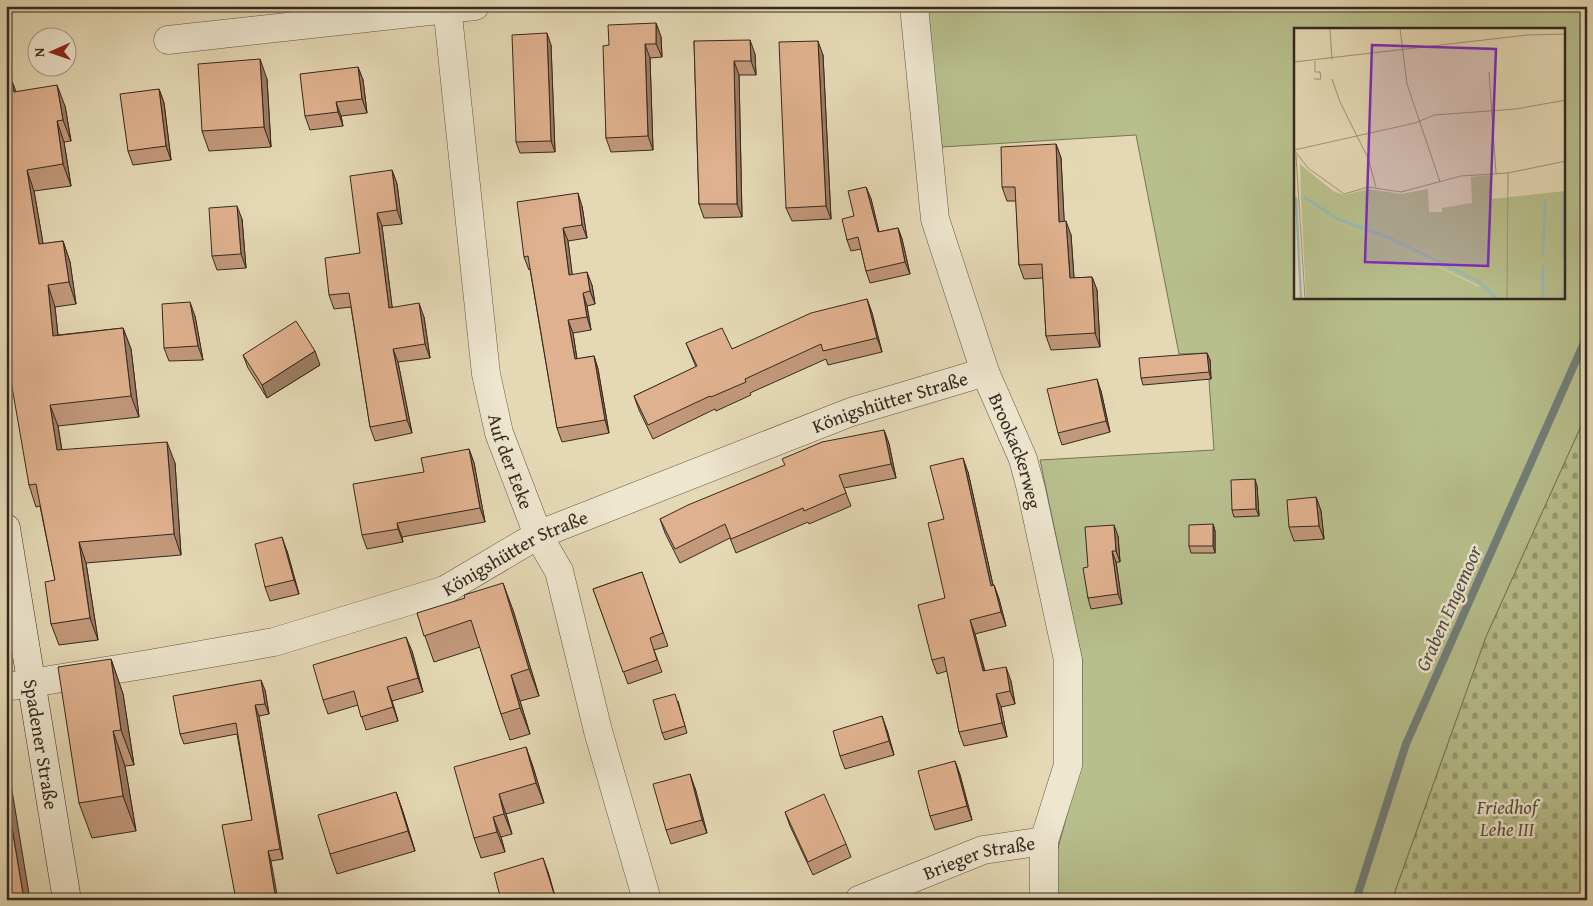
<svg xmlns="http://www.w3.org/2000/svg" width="1593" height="906" viewBox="0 0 1593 906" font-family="'Gentium Book Plus',serif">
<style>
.green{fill:#b7bf8c;stroke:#767456;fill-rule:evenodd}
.cemetery{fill:url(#cemetery-stones);stroke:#767456}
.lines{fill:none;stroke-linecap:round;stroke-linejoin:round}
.stream{stroke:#717f7b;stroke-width:8}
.street-casing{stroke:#615545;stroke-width:29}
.secondary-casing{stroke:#352920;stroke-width:29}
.street{stroke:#eee6cf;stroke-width:28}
.secondary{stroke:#eee6cf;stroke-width:28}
.wall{fill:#c1987a;stroke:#352920}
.shaded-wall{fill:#9d7c63;stroke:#352920}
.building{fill:#e0b18e;stroke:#352920}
.labels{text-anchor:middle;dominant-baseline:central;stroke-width:5;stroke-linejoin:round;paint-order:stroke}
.street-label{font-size:19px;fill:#352920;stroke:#eee6cf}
.park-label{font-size:19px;font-style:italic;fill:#564e3b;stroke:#eee6cf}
.water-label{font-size:20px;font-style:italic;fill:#4e4d46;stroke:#eee6cf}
.inset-river{fill:none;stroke:#99b8b7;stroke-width:2.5}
.inset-road{fill:none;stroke:#9f9379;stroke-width:1}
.view{fill:#7b2cbf;fill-opacity:0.15;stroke:#7b2cbf;stroke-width:2.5}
.inset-edge{fill:none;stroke:#352920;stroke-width:2.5}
</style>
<defs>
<pattern id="cemetery-stones" width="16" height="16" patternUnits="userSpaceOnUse" patternTransform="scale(1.25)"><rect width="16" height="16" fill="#b7bf8c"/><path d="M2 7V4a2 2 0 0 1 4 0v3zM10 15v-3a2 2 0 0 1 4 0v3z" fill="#969b72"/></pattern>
</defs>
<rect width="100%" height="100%" fill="#e5d9b5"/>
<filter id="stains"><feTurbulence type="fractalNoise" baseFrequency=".004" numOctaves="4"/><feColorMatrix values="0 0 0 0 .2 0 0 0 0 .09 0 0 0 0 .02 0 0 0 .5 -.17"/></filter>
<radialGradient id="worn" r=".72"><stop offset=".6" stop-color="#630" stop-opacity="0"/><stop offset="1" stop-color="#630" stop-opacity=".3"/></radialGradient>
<path class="green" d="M 926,6 L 1587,6 L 1587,413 L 1486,637 L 1392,900 L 1055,900 L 1053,866 L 1081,764 L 1082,660 L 1040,460 L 1214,450 L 1207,353 L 1179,354 L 1136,135 L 942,147 ZM 1296,29 L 1564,29 L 1564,298 L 1296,298 Z"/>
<path class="cemetery" d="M 1587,413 L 1587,900 L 1392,900 L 1486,637 Z"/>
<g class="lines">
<path class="stream" d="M 1356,900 L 1406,744 L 1587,336"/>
<defs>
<g id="street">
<path id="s1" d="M 447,6 L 486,374 L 499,433 L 538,535 L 559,571 L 598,731 L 647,900"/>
<path id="s2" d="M 914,6 L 935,219 L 985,372 L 1023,459 L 1031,489 L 1068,660 L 1068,765 L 1044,841 L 1044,900"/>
<path d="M 168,40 L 475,6"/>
<path id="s3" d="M 6,687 L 149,664 L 274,642 L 445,590 L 538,535 L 553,529 L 851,412 L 985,372"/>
<path id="s4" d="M 859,900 L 983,850 L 1044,841"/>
</g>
<g id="secondary">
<path id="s5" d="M 6,528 L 67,900"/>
</g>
</defs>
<use href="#street" class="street-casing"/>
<use href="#secondary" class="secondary-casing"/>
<use href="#street" class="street"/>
<use href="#secondary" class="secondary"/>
</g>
<path class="wall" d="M 656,23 L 661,37 L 662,57 L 650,58 L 653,150 L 611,152 L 606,138 L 609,45 Z
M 694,41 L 755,54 L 756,75 L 739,75 L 742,217 L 704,218 L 699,204 Z
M 551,45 L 555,152 L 520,153 L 516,142 Z
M 823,55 L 831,219 L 792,221 L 786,208 Z
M 358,67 L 363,80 L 367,113 L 341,116 L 343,126 L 310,130 L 305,116 Z
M 267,79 L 271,147 L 209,151 L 202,131 Z
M 159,89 L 164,103 L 171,160 L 133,165 L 128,151 Z
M 16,92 L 65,106 L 71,141 L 64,142 L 71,186 L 34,191 L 43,244 L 63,241 L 70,262 L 76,304 L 55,307 L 58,335 L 123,328 L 131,349 L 139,417 L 58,426 L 62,450 L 175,463 L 181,555 L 86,563 L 98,640 L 59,645 L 51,624 L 55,580 L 40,506 L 36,507 L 29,485 Z
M 1056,144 L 1061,158 L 1064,221 L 1071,235 L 1074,278 L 1092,277 L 1097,290 L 1100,347 L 1051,350 L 1046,336 L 1043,278 L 1024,279 L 1019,265 L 1016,201 L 1007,201 L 1002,187 Z
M 392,170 L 397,184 L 402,224 L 382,226 L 392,307 L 424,317 L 430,358 L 398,362 L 412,433 L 375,441 L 370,427 L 351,307 L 334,309 L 329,295 L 360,253 Z
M 866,187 L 871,199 L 879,232 L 898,228 L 902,239 L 910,274 L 870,283 L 866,271 L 861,249 L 851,251 L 847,240 L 854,216 Z
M 582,206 L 587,238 L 568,241 L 572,275 L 592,285 L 595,304 L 587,306 L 591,330 L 573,333 L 577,359 L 594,356 L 598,369 L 609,433 L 562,442 L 557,428 L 530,269 L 529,270 L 524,257 Z
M 242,219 L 246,268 L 217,270 L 212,256 Z
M 867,299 L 872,313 L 882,352 L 828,365 L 826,359 L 750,393 L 751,395 L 716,411 L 715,409 L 653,439 L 639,410 L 634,396 L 696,367 L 686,343 L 732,349 Z
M 195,316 L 203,360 L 169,361 L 164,348 Z
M 1207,353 L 1210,360 L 1211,379 L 1143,385 L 1141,378 Z
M 243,355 L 320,365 L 267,398 L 248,368 Z
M 1101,391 L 1110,432 L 1062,445 L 1058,433 Z
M 884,430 L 889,444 L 896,478 L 844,488 L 851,506 L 809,524 L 808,522 L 736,553 L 730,538 L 680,563 L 665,533 L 660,519 Z
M 469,449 L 474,463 L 485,522 L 402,537 L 403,542 L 367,549 L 362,535 L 424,472 Z
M 968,472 L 993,585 L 994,585 L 999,599 L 1006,626 L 975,634 L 985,671 L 1011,681 L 1015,704 L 1001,707 L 1007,737 L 964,746 L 959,732 L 947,671 L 937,674 L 932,660 L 945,598 L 944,519 Z
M 1257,486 L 1259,516 L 1234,517 L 1232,510 Z
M 1316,497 L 1321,511 L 1324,539 L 1294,541 L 1289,527 Z
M 1213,524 L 1215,531 L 1215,553 L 1191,553 L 1189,546 Z
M 1118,536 L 1120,562 L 1116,562 L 1122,604 L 1091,609 L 1088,598 L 1088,567 Z
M 287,551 L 299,594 L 270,601 L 265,587 Z
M 642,572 L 668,646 L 654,650 L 662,672 L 628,684 L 593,589 Z
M 513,610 L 539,696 L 520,701 L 530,734 L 510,740 L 501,714 L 480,647 L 434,662 L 417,613 Z
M 412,651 L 423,692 L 392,701 L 398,721 L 366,730 L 358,705 L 328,714 L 323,700 Z
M 111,659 L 123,694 L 134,765 L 125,766 L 136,831 L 92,838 L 79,803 Z
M 265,690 L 269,714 L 259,716 L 283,859 L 271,861 L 252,820 L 237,734 L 184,744 L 180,734 Z
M 678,701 L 687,733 L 665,740 L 662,733 Z
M 887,730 L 894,755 L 845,769 L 840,756 Z
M 526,747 L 533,767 L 544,803 L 506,814 L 512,834 L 501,837 L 505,852 L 481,858 L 474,838 Z
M 955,761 L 960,775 L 972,820 L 935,830 L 930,816 Z
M 695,788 L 707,833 L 671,844 L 666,830 Z
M 396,792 L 403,812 L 415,851 L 337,874 L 330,854 Z
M 785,812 L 846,844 L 851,857 L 813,875 L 790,826 Z
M 548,872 L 556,900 L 501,900 Z"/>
<path class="shaded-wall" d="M 656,23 L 661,37 L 662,57 L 656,44 Z
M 547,33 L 551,45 L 555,152 L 551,141 Z
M 750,40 L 755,54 L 756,75 L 751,61 Z
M 818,41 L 823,55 L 831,219 L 826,206 Z
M 645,44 L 650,58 L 653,150 L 648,136 Z
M 260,59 L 267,79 L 271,147 L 264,127 Z
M 734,61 L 739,75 L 742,217 L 737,204 Z
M 358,67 L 363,80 L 367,113 L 362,99 Z
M 12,81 L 20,102 L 14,92 Z
M 57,85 L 65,106 L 71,141 L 63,120 Z
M 159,89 L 164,103 L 171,160 L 166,146 Z
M 336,102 L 341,116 L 343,126 L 338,112 Z
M 57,121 L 64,142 L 71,186 L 63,164 Z
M 1056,144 L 1061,158 L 1065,236 L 1059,222 Z
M 27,170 L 34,191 L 47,266 L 39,244 Z
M 392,170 L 397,184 L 402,224 L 397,210 Z
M 866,187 L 871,199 L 882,244 L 878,232 Z
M 578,193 L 582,206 L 587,238 L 582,225 Z
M 237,206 L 242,219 L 246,268 L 241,254 Z
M 377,213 L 382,226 L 394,322 L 389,308 Z
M 1066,221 L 1071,235 L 1075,292 L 1070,278 Z
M 563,228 L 568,241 L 574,288 L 569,275 Z
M 898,228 L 902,239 L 910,274 L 905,262 Z
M 63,241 L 70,262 L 76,304 L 69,282 Z
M 587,272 L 592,285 L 595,304 L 590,291 Z
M 1092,277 L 1097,290 L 1100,347 L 1095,333 Z
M 48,285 L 55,307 L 60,357 L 53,336 Z
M 583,293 L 587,306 L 591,330 L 587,317 Z
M 867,299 L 872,313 L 882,352 L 877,338 Z
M 190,302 L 195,316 L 203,360 L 198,346 Z
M 419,303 L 424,317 L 430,358 L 425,344 Z
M 568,320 L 573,333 L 579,373 L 575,359 Z
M 123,328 L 131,349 L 139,417 L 131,396 Z
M 393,349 L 398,362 L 412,433 L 407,420 Z
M 315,351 L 320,365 L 267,398 L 262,385 Z
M 1207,353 L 1210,360 L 1211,379 L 1209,372 Z
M 594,356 L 598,369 L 609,433 L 605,420 Z
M 1097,379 L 1101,391 L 1110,432 L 1106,421 Z
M 50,405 L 58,426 L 65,471 L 57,450 Z
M 884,430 L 889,444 L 896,478 L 891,464 Z
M 167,442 L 175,463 L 181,555 L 174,534 Z
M 469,449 L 474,463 L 485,522 L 480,508 Z
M 963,458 L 968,472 L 996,599 L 991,586 Z
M 1255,479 L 1257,486 L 1259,516 L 1256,509 Z
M 1316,497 L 1321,511 L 1324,539 L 1319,526 Z
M 397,523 L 402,537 L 403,542 L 398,529 Z
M 1213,524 L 1215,531 L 1215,553 L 1213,546 Z
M 1114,525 L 1118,536 L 1120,562 L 1116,551 Z
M 282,537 L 287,551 L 299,594 L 294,580 Z
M 79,542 L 86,563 L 98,640 L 90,618 Z
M 1112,551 L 1116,562 L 1122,604 L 1118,594 Z
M 503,583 L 513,610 L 539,696 L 529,669 Z
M 994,585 L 999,599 L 1006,626 L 1001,612 Z
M 970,620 L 975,634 L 988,685 L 983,671 Z
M 406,637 L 412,651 L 423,692 L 418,678 Z
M 111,659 L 123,694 L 134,765 L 121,730 Z
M 1006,667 L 1011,681 L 1015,704 L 1010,691 Z
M 511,675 L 520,701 L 530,734 L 520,708 Z
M 261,680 L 265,690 L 269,714 L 265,704 Z
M 387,687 L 392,701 L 398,721 L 393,707 Z
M 996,694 L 1001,707 L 1007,737 L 1002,723 Z
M 255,705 L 259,716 L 283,859 L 280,849 Z
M 882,716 L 887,730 L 894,755 L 889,741 Z
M 113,731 L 125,766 L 136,831 L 123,796 Z
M 526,747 L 533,767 L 544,803 L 536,783 Z
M 6,754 L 30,900 L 24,900 L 6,792 Z
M 955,761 L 960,775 L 972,820 L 967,806 Z
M 690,774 L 695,788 L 707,833 L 702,820 Z
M 396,792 L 403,812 L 415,851 L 408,831 Z
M 499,794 L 506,814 L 512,834 L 504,814 Z
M 493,817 L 501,837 L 505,852 L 497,832 Z
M 268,851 L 271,861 L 278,900 L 276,900 Z
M 543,858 L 548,872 L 556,900 L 554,894 Z"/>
<path class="building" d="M 656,23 L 656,44 L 645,44 L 648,136 L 606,138 L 603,46 L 609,45 L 608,25 Z
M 547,33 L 551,141 L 516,142 L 512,35 Z
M 750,40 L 751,61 L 734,61 L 737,204 L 699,204 L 694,41 Z
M 818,41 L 826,206 L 786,208 L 779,42 Z
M 260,59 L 264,127 L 202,131 L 198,64 Z
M 358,67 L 362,99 L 336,102 L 338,112 L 305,116 L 300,74 Z
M 12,81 L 14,92 L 57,85 L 63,120 L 57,121 L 63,164 L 27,170 L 39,244 L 63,241 L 69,282 L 48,285 L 53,336 L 123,328 L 131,396 L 50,405 L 57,450 L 167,442 L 174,534 L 79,542 L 90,618 L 51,624 L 45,582 L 55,580 L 36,484 L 29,485 L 6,352 L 6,82 Z
M 159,89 L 166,146 L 128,151 L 120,94 Z
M 1056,144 L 1059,222 L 1066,221 L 1070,278 L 1092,277 L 1095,333 L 1046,336 L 1042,264 L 1019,265 L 1015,187 L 1002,187 L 1001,147 Z
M 392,170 L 397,210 L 377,213 L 389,308 L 419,303 L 425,344 L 393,349 L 407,420 L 370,427 L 349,293 L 329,295 L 325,258 L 360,253 L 350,176 Z
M 866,187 L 878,232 L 898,228 L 905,262 L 866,271 L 858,237 L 847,240 L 842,219 L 854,216 L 848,191 Z
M 578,193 L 582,225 L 563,228 L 569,275 L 587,272 L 590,291 L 583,293 L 587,317 L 568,320 L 575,359 L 594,356 L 605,420 L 557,428 L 528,256 L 524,257 L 517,202 Z
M 237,206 L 241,254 L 212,256 L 209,208 Z
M 867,299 L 877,338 L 823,351 L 821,344 L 745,379 L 746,382 L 711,397 L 710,396 L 648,425 L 634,396 L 697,366 L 686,343 L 722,328 L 732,349 L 811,313 Z
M 190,302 L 198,346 L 164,348 L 162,304 Z
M 296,321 L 315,351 L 262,385 L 243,355 Z
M 1207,353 L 1209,372 L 1141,378 L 1139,358 Z
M 1097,379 L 1106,421 L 1058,433 L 1047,389 Z
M 884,430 L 891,464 L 839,475 L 846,493 L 804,511 L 803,508 L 731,539 L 725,524 L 675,549 L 660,519 L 688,505 L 785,465 L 782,459 L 822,442 Z
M 469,449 L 480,508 L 397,523 L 398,529 L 362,535 L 353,484 L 424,472 L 421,458 Z
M 963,458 L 991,586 L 994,585 L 1001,612 L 970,620 L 983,671 L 1006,667 L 1010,691 L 996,694 L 1002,723 L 959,732 L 944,657 L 932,660 L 918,605 L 945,598 L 928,523 L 944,519 L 930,466 Z
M 1255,479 L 1256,509 L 1232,510 L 1231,480 Z
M 1316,497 L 1319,526 L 1289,527 L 1287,500 Z
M 1213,524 L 1213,546 L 1189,546 L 1189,525 Z
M 1114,525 L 1116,551 L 1112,551 L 1118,594 L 1088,598 L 1083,568 L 1088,567 L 1085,527 Z
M 282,537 L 294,580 L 265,587 L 255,544 Z
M 642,572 L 663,633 L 650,638 L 657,660 L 623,672 L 593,589 Z
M 503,583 L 529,669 L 511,675 L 520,708 L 501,714 L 471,620 L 424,636 L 417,613 L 465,598 L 464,595 Z
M 406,637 L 418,678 L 387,687 L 393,707 L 361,717 L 354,691 L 323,700 L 313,665 Z
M 111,659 L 121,730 L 113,731 L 123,796 L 79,803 L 58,667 Z
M 261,680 L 265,704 L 255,705 L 280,849 L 268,851 L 276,900 L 236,900 L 222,825 L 252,820 L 236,723 L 180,734 L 173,696 Z
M 675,694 L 685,726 L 662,733 L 653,700 Z
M 882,716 L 889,741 L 840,756 L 833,731 Z
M 526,747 L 536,783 L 499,794 L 504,814 L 493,817 L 497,832 L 474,838 L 454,767 Z
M 955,761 L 967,806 L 930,816 L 918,771 Z
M 690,774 L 702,820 L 666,830 L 653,784 Z
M 6,792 L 24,900 L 6,900 Z
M 396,792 L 408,831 L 330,854 L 318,815 Z
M 824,794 L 846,844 L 808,862 L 785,812 Z
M 543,858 L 554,894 L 534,900 L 501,900 L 494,873 Z
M 373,894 L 375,900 L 355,900 Z"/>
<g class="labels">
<g class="street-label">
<text stroke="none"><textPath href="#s3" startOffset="935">Königshütter Straße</textPath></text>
<text stroke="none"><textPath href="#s2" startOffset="460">Brookackerweg</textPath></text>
<text stroke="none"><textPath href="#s1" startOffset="461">Auf der Eeke</textPath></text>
<text stroke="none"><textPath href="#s3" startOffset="530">Königshütter Straße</textPath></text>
<text stroke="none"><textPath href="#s5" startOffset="219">Spadener Straße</textPath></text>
<text stroke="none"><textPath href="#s4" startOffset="128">Brieger Straße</textPath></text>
</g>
<g class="park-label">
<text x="1507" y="807">Friedhof<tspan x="1507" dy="22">Lehe III</tspan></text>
</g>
<g class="water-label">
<text transform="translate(1448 608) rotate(-66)">Graben Engemoor</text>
</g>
</g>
<g transform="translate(1294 28)">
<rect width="271" height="271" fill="#e5d9b5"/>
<path d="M 197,147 L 198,171 L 271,163 L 271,271 L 182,271 L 185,258 L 108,221 L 39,193 L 39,163 L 50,167 L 74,161 L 107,166 L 134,161 L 135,184 L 148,184 L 148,180 L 178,175 L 177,149 Z" fill="#b7bf8c"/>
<path d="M 6,136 L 39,163 L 39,193 L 7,170 Z" fill="#b7bf8c"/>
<path d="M 7,170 L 39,193 L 108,221 L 185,259 L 182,271 L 12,271 Z" fill="#b7bf8c"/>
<path class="inset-river" d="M 269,167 L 270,233M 2,169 L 7,271M 10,169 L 44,191 L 94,209 L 186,254 L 203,271M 249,229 L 251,171M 249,237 L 249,271M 269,271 L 272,238"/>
<path class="inset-road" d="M 36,0 L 38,32M 106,0 L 113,56 L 146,154M 0,34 L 233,7 L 272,6M 195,44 L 202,145M 20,51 L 27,51 L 26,44 L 21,44 L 21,33M 38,51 L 46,74 L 74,130 L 82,159M 0,122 L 14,140 L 50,166 L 74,159 L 107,164 L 167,148 L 214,145 L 272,133M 0,122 L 121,95 L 140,87 L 222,81 L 272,72M 2,127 L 11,271M 213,270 L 214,145"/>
<path class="view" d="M 78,17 L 202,21 L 194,238 L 71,234 Z"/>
<rect width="271" height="271" class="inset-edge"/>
</g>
<rect width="1593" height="906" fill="none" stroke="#e5d9b5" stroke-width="25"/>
<rect x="8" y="8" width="1578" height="891" fill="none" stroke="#352920" stroke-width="2.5"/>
<rect x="12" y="12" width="1568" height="881" fill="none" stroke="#352920"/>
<g transform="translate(52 52) rotate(268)"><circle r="24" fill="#eee6cf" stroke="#a49a89"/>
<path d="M0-4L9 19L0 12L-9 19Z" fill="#8f2418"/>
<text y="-8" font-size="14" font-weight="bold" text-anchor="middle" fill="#352920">N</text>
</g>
<rect width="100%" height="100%" filter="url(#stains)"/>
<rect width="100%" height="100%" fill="url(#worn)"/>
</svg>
